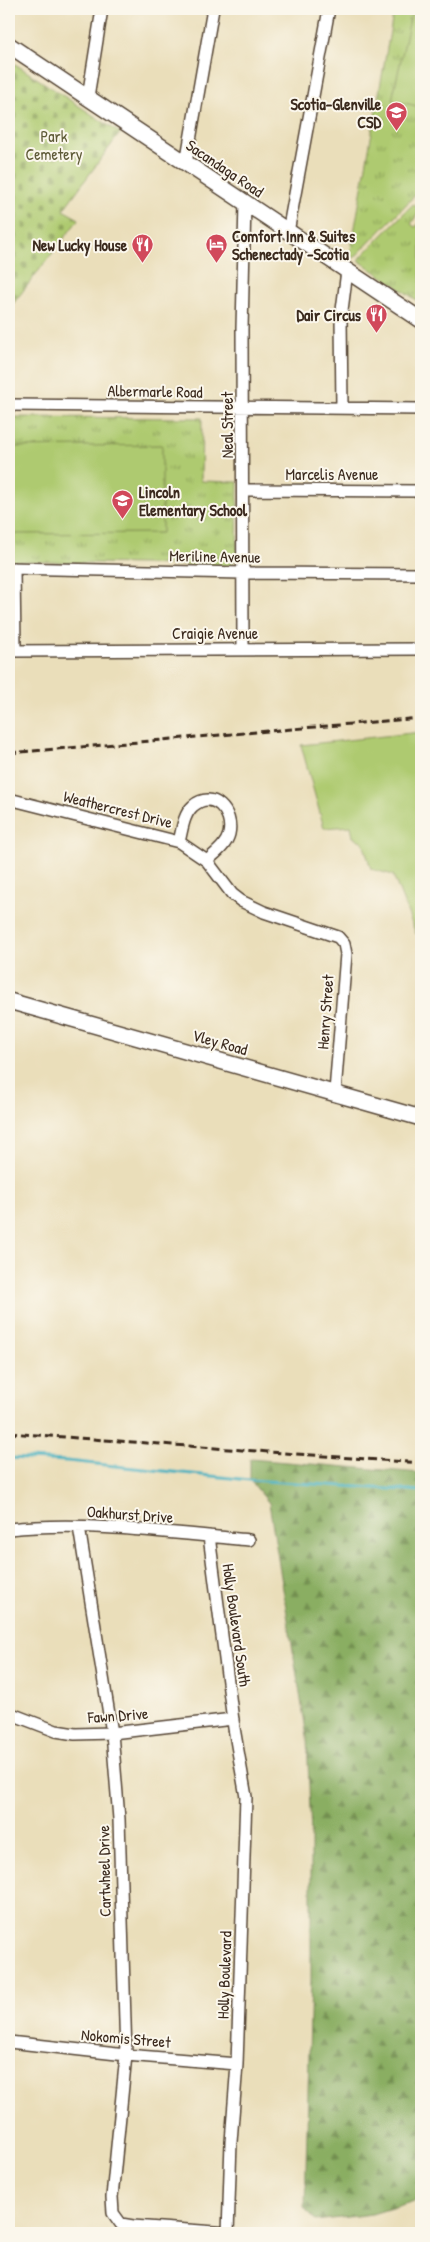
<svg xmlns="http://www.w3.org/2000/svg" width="430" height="2242" viewBox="0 0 430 2242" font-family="'Patrick Hand',sans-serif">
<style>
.grass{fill:url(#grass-tufts);stroke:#747a47}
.forest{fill:url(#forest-firs);stroke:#626c40}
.cemetery{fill:url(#cemetery-stones);stroke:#747a47}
.green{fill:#aeca70;stroke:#747a47}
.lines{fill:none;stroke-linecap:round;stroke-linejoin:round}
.stream{stroke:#44b1c0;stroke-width:3}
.street-casing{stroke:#554535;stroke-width:14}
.secondary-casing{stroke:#554535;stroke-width:18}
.street{stroke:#fff;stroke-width:11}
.secondary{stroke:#fff;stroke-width:15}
.rail{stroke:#3b2a1e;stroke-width:3;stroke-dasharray:8 4;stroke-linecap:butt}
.labels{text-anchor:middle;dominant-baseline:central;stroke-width:4;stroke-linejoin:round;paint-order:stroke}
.poi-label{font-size:16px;font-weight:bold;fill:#3b2a1e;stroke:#fbf7ec;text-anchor:end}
.park-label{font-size:16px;fill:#5e5a37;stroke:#fbf7ec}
.street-label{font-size:16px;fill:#3b2a1e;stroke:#fbf7ec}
</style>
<defs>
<pattern id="grass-tufts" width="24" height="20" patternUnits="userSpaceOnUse" patternTransform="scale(1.25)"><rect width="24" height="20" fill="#aeca70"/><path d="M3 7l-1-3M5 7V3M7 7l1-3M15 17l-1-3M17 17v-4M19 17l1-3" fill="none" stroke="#8fa45b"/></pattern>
<pattern id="forest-firs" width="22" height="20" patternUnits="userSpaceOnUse" patternTransform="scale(1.25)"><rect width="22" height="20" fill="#8aae62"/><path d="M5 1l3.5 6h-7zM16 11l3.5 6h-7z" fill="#728e50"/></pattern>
<pattern id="cemetery-stones" width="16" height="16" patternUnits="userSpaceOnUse" patternTransform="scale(1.25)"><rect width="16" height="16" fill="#aeca70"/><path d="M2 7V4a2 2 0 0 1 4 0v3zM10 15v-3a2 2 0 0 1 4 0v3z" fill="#8fa45b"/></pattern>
</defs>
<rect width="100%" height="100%" fill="#fbf7ec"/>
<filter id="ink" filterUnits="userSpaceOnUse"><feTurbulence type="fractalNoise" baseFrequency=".02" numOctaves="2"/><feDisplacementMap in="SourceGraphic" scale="10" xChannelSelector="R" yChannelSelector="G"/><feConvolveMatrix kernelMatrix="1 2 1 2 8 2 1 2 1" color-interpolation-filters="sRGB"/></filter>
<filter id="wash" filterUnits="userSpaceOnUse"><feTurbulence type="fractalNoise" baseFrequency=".0096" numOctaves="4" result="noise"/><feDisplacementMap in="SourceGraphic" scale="20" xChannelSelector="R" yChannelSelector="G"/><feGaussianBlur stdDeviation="1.12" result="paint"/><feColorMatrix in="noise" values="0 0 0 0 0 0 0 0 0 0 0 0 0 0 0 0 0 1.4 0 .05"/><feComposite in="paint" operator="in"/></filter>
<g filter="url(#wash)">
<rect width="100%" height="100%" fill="#eadeba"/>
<path class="grass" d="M 394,9 L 421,9 L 421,189 L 354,258 L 350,255 Z
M 413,204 L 421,209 L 411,224 L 415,227 L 419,224 L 421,226 L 421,303 L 358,260 Z
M 9,417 L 202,418 L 201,481 L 238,482 L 237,558 L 229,566 L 9,561 Z"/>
<path class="forest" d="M 250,1459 L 421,1473 L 421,2199 L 372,2214 L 316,2221 L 305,2207 L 311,1979 L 311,1835 L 307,1737 L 269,1503 L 250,1480 Z"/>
<path class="cemetery" d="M 9,60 L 120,133 L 63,210 L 79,219 L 9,309 Z"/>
<path class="green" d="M 412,10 L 421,12 L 421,107 L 392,100 Z
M 162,445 L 162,533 L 9,534 L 9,447 Z
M 421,732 L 421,937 L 416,934 L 393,875 L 371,869 L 363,842 L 353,837 L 351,826 L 324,828 L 301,745 Z"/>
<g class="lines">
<path class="stream" d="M 9,1458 L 67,1461 L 250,1480 L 421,1491"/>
</g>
</g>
<g filter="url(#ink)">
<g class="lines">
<defs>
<path id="street" d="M 88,97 L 102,9
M 186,163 L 213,9
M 288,232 L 329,9
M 9,405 L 421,409
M 342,408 L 341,318 L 347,271
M 243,490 L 421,491
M 9,568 L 242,573 L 421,574
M 14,568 L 15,651
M 243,649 L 242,329 L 245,202
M 9,651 L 421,649
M 9,799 L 179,842 L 207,861 L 232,894 L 241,901 L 264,912 L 338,937 L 344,944 L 346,954 L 335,1092
M 179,842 C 182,831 183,815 193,806 C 213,789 234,812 229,834 C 226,846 215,853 207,861
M 79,1527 L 112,1733 L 119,1819 L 126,2055 L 112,2197 L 113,2213 L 121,2224 L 133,2226 L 229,2233
M 9,1529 C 88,1521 170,1533 249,1540
M 209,1536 L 234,1728 L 246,1797 L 237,2064 L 231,2142 L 228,2233
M 9,1713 L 56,1731 L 75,1734 L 112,1733 L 233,1719
M 9,2042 L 126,2055 L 237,2064"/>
<path id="secondary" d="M 9,45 L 421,320
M 9,1001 L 421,1118"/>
</defs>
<use href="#street" class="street-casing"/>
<use href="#secondary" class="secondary-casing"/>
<use href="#street" class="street"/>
<use href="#secondary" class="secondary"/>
<path class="rail" d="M 9,753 L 421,718
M 9,1433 L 421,1463"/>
</g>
</g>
<defs>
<symbol id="school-pin" viewBox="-11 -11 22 30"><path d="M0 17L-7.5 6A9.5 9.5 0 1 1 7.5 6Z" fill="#d1495b" stroke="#fbf7ec"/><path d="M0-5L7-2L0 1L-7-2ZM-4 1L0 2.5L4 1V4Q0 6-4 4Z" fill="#fff"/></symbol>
<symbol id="restaurant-pin" viewBox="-11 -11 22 30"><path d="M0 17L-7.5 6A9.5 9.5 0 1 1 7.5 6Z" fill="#d1495b" stroke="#fbf7ec"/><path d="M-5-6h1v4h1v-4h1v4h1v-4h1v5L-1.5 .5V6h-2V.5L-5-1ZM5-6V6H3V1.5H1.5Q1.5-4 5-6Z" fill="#fff"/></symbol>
<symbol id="hotel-pin" viewBox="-11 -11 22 30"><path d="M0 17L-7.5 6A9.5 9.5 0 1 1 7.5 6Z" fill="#d1495b" stroke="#fbf7ec"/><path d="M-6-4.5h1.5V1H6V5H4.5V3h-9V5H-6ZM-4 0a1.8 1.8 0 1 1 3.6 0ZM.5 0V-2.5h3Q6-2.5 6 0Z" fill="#fff"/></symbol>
</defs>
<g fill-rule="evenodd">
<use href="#school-pin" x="384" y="100" width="25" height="34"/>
<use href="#restaurant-pin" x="130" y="232" width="25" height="34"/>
<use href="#hotel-pin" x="204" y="232" width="25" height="34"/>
<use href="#restaurant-pin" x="364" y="302" width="25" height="34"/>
<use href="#school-pin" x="110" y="488" width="25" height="34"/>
</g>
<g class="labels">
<g class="poi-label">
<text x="381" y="104">Scotia-Glenville<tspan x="381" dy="18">CSD</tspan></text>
<text x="232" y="236" text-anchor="start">Comfort Inn &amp; Suites<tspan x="232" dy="18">Schenectady -Scotia</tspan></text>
<text x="127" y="245">New Lucky House</text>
<text x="361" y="315">Dair Circus</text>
<text x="139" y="492" text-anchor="start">Lincoln<tspan x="139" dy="18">Elementary School</tspan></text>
</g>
<g class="park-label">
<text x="54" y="136">Park<tspan x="54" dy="18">Cemetery</tspan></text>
</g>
<g class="street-label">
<text transform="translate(225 168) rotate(34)">Sacandaga Road</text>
<text transform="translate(155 391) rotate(1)">Albermarle Road</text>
<text transform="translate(227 425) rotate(-90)">Neal Street</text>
<text x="332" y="474">Marcelis Avenue</text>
<text transform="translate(215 556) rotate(1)">Meriline Avenue</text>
<text x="215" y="633">Craigie Avenue</text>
<text transform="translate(118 809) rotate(14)">Weathercrest Drive</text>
<text transform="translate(325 1012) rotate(-86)">Henry Street</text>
<text transform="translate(220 1042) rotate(16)">Vley Road</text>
<text transform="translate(130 1514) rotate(4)">Oakhurst Drive</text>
<text transform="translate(237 1625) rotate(82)">Holly Boulevard South</text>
<text transform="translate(118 1715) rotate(-4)">Fawn Drive</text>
<text transform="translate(104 1871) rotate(-91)">Cartwheel Drive</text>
<text transform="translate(224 1975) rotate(-88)">Holly Boulevard</text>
<text transform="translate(126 2038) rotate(5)">Nokomis Street</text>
</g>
</g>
<rect width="430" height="2242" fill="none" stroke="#fbf7ec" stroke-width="30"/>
</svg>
